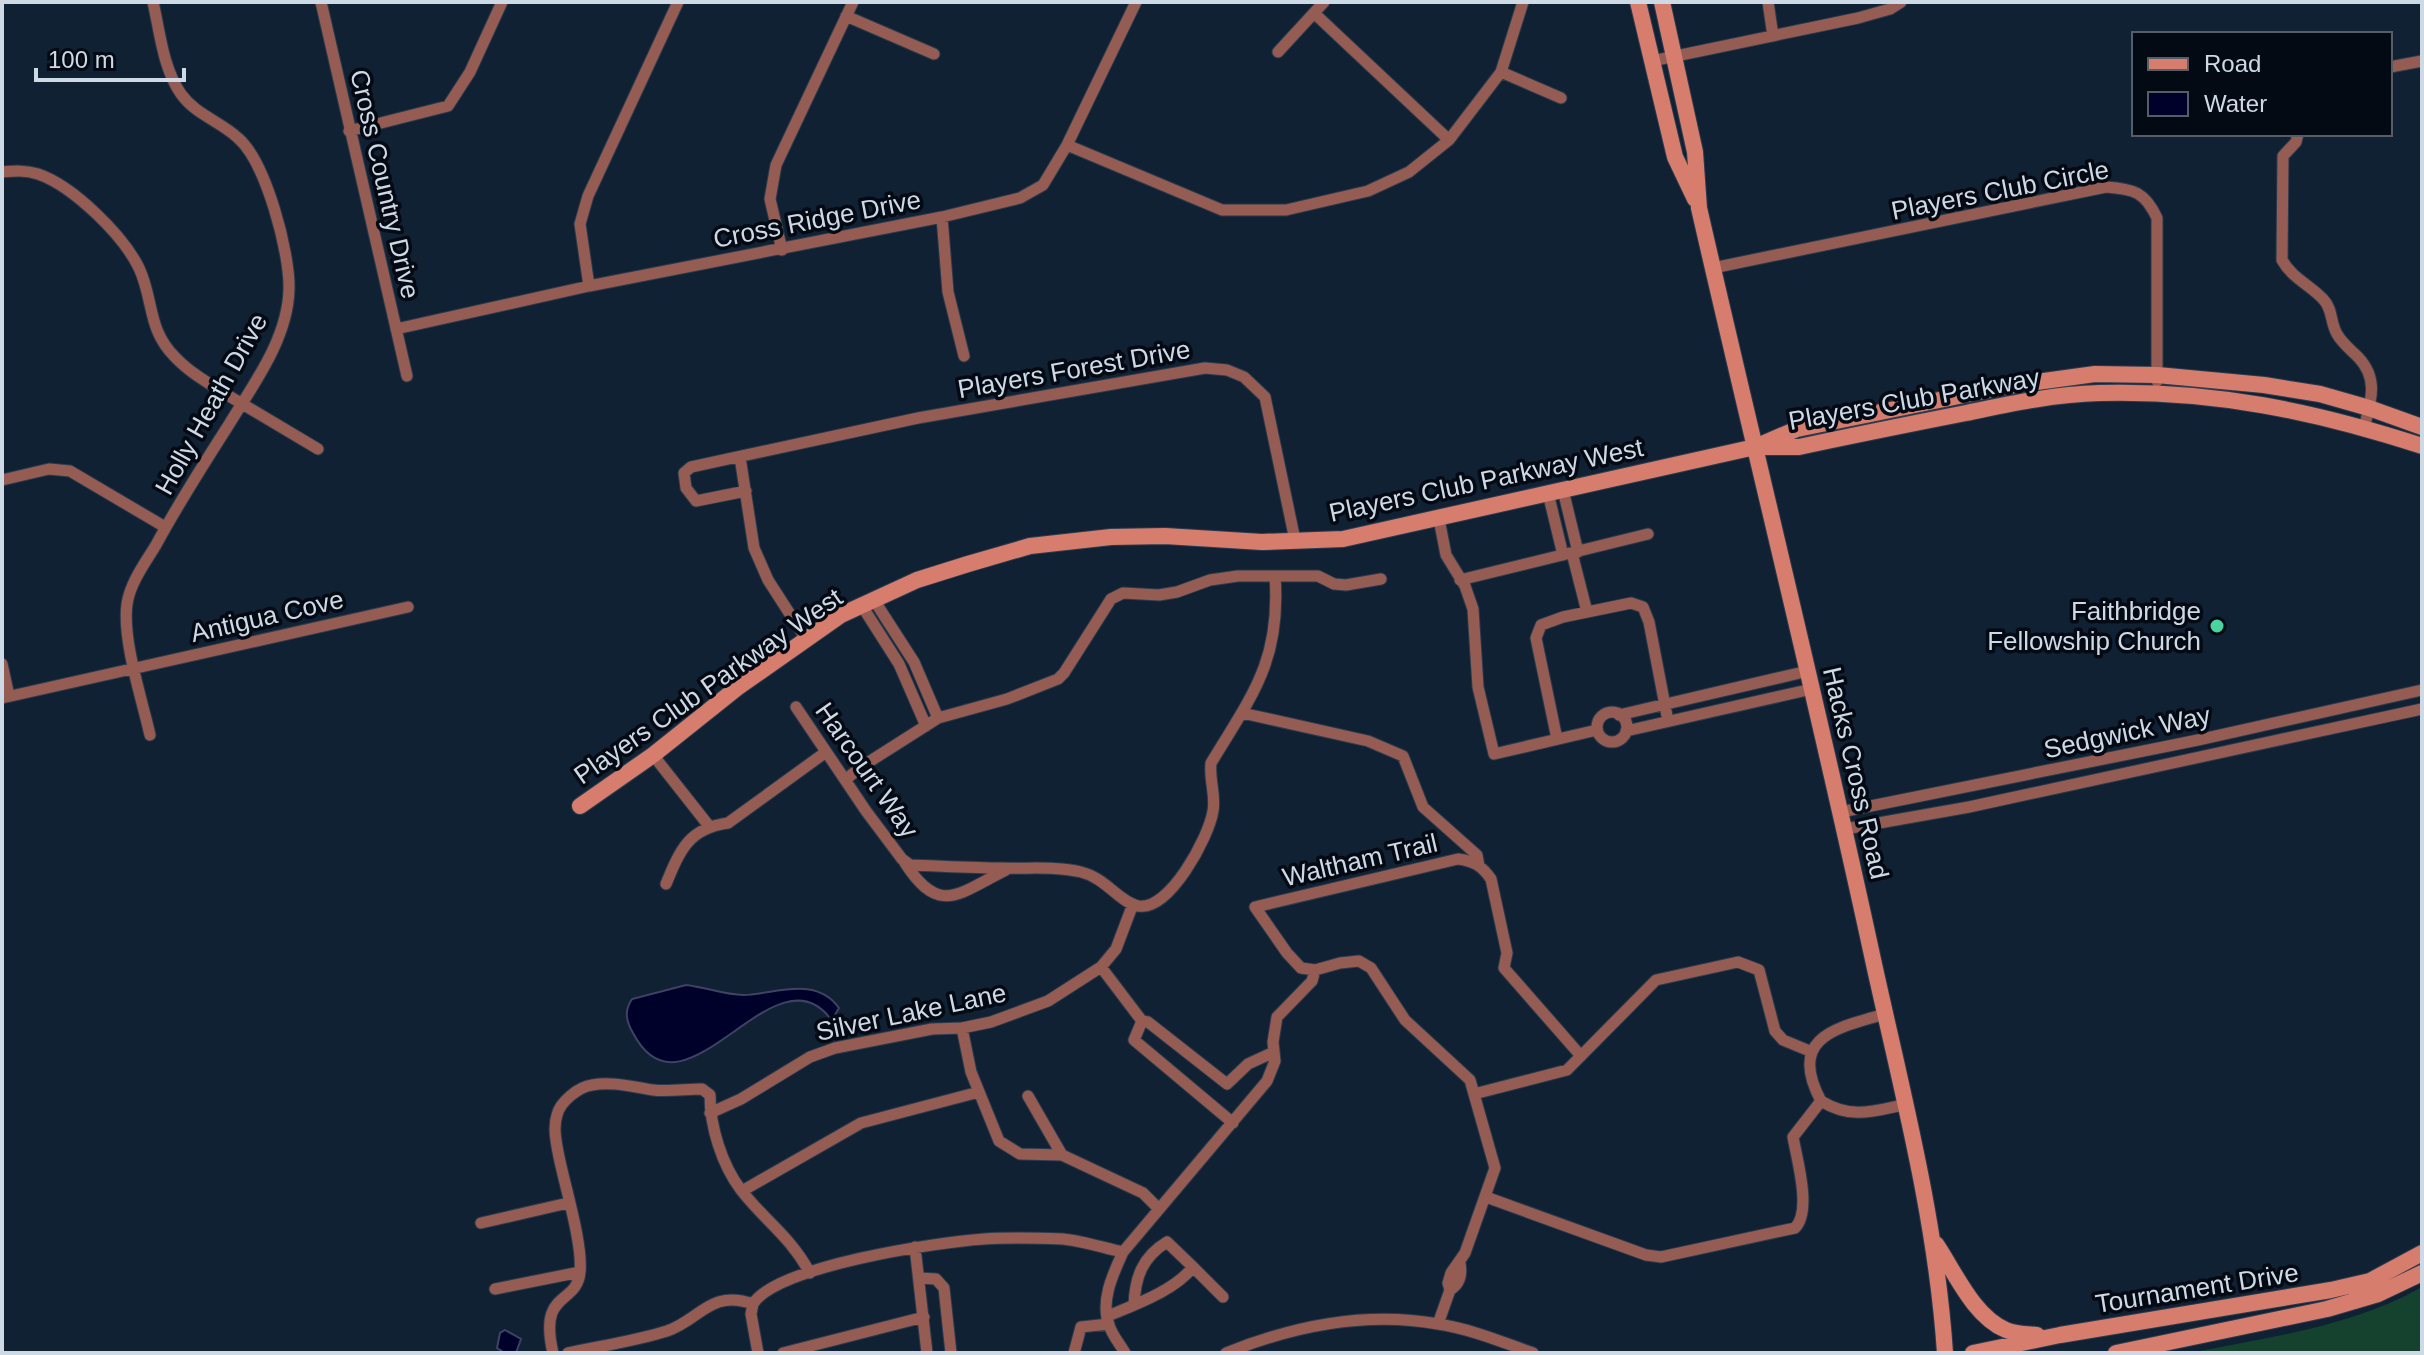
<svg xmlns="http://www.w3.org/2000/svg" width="2424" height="1355" viewBox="0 0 2424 1355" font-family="Arial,sans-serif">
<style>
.green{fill:#15412f}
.water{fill:#00012b;stroke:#3e4263;stroke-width:2}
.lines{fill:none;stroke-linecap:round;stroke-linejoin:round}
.street-casing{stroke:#2b3b4d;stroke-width:13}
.secondary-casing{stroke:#2b3b4d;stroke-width:18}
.street{stroke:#945c52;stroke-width:11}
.secondary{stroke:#d67d6d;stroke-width:16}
.poi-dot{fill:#47d49e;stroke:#040a13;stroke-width:3}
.labels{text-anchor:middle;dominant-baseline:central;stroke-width:7;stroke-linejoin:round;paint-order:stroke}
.street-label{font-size:26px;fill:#ced9e6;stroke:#040a13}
.poi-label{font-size:26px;fill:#ced9e6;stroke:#040a13;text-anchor:end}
</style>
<rect width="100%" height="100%" fill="#102134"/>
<path class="green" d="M 2422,1287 L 2422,1353 L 2190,1353 C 2269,1337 2351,1327 2422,1287 Z"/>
<path class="water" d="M 686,985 C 705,987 725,995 743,995 C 775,994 816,975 839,1008 L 833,1018 L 830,1018 C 773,945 684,1131 633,1033 C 626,1021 624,1011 632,999 Z
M 505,1330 L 521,1339 L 516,1353 L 505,1353 L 497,1348 L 500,1333 Z"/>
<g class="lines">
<defs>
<path id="street" d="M 321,2 L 407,376
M 1768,2 L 1773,36
M 1314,13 L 1449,140
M 846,16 L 934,54
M 1278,52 L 1324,2
M 1652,61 L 1858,18 L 1890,9 L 1901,2
M 2390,67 L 2422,61
M 1501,72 L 1561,98
M 349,131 L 448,106 L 470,72 L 502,2
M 2298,134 L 2296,142 L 2283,156 L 2282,260 C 2292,278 2310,285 2323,299 C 2333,309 2330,322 2337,334 C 2342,343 2350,349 2358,357 C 2379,379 2371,401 2364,428
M 1067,145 L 1222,210 L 1286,210 L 1368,191 L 1409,172 L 1449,140 L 1501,72 L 1523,2
M 2,172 C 14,171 26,170 38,174 C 73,186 123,235 139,268 C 154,300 147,329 175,357 C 190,373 210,384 229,396 C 259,414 289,432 318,449
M 942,217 L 948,292 L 964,356
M 782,250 L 770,199 L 776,165 L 853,2
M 1713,268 L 2106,187 C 2134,189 2145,192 2157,218 L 2157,381
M 589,286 L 580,224 L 588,196 L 678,2
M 396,329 L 589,286 L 942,217 L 1020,198 L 1043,185 L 1067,145 L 1136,2
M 740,457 L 754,548 L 768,580 L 806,639
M 2,480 L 49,469 L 70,471 L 165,527
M 1563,490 L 1578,552
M 746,491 L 696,501 L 686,488 L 684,473 L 691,467 L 918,418 L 1205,368 L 1227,370 L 1244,377 L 1265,397 L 1295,540
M 1548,493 L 1563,555
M 1439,519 L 1446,555 L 1465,586 L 1473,609 L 1478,687 L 1494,754 L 1597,730
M 1572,553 L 1587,612
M 1460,580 L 1648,534
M 874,600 L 914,662 L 938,718
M 862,606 L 899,664 L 926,726
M 2,664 L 9,696
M 2,698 L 408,607
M 796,707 L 866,811 L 902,859 L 910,865 C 941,866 972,868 1002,868 C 1029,869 1055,866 1081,872 C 1106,878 1119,902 1138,906 C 1169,912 1209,837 1213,811 C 1216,795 1209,780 1211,763 C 1253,694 1281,660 1275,576
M1597 727a15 15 0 1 1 30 0a15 15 0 1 1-30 0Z
M 1242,713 L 1368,741 L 1403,756 L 1423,807 L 1477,855 L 1479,866
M 1619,715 L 1808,671
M 1626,731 L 1812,689
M 150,735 C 142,699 122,640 127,604 C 130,583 145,563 156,545 C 178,504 203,465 228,426 C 253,385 288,339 289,289 C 290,253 266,162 238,138 C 220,121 196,115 181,94 C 163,68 160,33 153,2
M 1557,739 L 1536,638 L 1541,625 L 1563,617 L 1631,603 L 1643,607 L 1649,622 L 1668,721
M 653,755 L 709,826
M 845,780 L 861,767 L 938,718 L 1007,699 L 1058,679 L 1064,673 L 1111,599 L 1123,593 L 1159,595 L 1177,592 L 1210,580 L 1238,576 L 1318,576 L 1334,584 L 1346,585 L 1381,579
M 1841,812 L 2198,740 L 2422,690
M 1845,829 L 1969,807 L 2422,709
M 905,863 C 940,917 959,893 1006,870
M 666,884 C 680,850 689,828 728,823 L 826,752
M 1101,967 L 1142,1021
M 1885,1014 C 1836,1028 1787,1037 1821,1101 C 1852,1120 1874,1111 1907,1104
M 1142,1021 L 1148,1022 L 1227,1084 L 1248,1064 L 1274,1052
M 1142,1021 L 1134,1040 L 1233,1123
M 962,1028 L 971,1072 L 999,1141 L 1020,1154 L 1062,1155 L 1143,1193 L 1159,1209
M 1474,1094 L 1567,1070 L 1656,980 L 1738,962 L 1759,970 L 1775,1031 L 1783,1040 L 1812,1052
M 1028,1096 L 1062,1155
M 710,1113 L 741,1099 L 810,1057 L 835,1048 L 932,1029 L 962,1028 L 991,1022 L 1048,1001 L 1101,967 L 1116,949 L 1133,904
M 742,1191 L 861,1123 L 979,1092
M 1486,1197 L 1646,1255 L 1661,1257 L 1795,1228 C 1812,1211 1797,1160 1793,1137 L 1821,1101
M 481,1223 L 568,1203
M 915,1247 L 927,1353
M 1193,1267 L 1223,1297
M 919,1278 L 936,1279 L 944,1288 L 951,1353
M 495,1289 L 580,1272
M 1450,1290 C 1460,1284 1462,1274 1460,1263
M 753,1304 L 751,1314 L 758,1353
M 1108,1316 C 1136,1304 1174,1291 1193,1267 L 1167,1242 C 1142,1257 1135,1278 1134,1305
M 1438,1324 L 1450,1290 L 1448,1283 L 1451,1273 L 1465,1253 L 1495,1168 L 1470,1080 L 1405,1020 L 1371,968 L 1359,961 L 1340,963 L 1315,970 L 1301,968 L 1287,953 L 1255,907 L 1458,859 C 1474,861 1482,866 1491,879 L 1507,953 L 1504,968 L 1581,1056
M 553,1353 C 538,1289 577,1306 580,1272 C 583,1243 564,1184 558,1152 C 556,1141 553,1127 557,1115 C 560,1102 578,1087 592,1085 C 612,1081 633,1087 653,1090 C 668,1092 686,1089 702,1089 L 710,1095 C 710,1127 722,1165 741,1190 C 765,1221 790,1236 810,1273
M 568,1353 C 601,1346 635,1341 667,1331 C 700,1320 710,1289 753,1304 C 776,1266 938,1242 984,1239 C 1010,1237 1038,1238 1063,1239 C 1083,1241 1104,1248 1123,1252
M 783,1353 L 924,1317
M 1074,1353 L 1081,1327 L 1109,1324
M 1125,1353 C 1120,1344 1112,1335 1109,1325 C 1100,1301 1113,1274 1123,1252 L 1267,1081 L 1275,1061 L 1273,1042 L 1277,1017 L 1312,981 L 1315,970
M 1226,1353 C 1293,1326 1366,1311 1438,1324 C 1471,1329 1502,1342 1533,1353"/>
<path id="secondary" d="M 1638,2 L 1675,157 L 1695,199
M 1662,2 L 1695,152 L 1699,208 C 1756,457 1818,705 1872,955 C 1901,1088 1936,1217 1945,1353
M 1764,447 L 1799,447 C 1855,435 1910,424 1966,413 C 2009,404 2055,394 2099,393 C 2213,390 2314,411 2422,446
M 580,806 L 653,755 L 737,688 L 841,615 L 917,580 L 968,564 L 1030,546 L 1111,537 L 1165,536 L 1262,542 L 1343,539 L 1755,447 L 1797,429 L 2008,386 L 2095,374 L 2157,375 L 2264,385 L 2320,394 L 2369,408 L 2422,427
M 1936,1244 C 1955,1272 1973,1316 2006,1330 C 2015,1334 2027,1334 2037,1335
M 1973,1353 L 2060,1335 L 2331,1290 L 2370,1281 L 2422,1253
M 2116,1353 L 2327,1309 L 2378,1294 L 2422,1273"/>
</defs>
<use href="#street" class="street-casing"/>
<use href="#secondary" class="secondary-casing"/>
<use href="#street" class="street"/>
<use href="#secondary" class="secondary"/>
</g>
<circle class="poi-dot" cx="2217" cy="626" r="8"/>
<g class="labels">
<g class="street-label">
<text transform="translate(385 184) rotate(77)">Cross Country Drive</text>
<text transform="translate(2000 190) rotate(-11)">Players Club Circle</text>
<text transform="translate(817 219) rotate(-11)">Cross Ridge Drive</text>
<text transform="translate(1074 369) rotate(-10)">Players Forest Drive</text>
<text transform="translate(1914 399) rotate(-10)">Players Club Parkway</text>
<text transform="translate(211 404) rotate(-61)">Holly Heath Drive</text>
<text transform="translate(1486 480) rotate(-12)">Players Club Parkway West</text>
<text transform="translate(267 616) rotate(-13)">Antigua Cove</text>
<text transform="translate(708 686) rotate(-35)">Players Club Parkway West</text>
<text transform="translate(2127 732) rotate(-12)">Sedgwick Way</text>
<text transform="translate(867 770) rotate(55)">Harcourt Way</text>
<text transform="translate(1856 773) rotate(77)">Hacks Cross Road</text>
<text transform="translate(1360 860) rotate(-13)">Waltham Trail</text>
<text transform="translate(911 1012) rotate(-12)">Silver Lake Lane</text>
<text transform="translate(2197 1288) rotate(-9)">Tournament Drive</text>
</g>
<g class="poi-label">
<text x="2201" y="611">Faithbridge<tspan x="2201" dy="30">Fellowship Church</tspan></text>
</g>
</g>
<rect width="2424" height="1355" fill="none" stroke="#ced9e6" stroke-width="8"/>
<rect x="2132" y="32" width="260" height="104" fill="#040a13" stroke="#555d67" stroke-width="2"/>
<rect x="2148" y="58" width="40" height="12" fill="#d67d6d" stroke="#555d67" stroke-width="2"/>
<text x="2204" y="72" font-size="24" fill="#ced9e6">Road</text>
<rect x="2148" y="92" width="40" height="24" fill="#00012b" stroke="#555d67" stroke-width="2"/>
<text x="2204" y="112" font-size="24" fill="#ced9e6">Water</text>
<path d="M36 68v12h148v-12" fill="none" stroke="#ced9e6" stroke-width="4"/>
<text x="48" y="68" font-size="24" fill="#ced9e6" stroke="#040a13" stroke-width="6" paint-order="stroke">100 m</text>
</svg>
